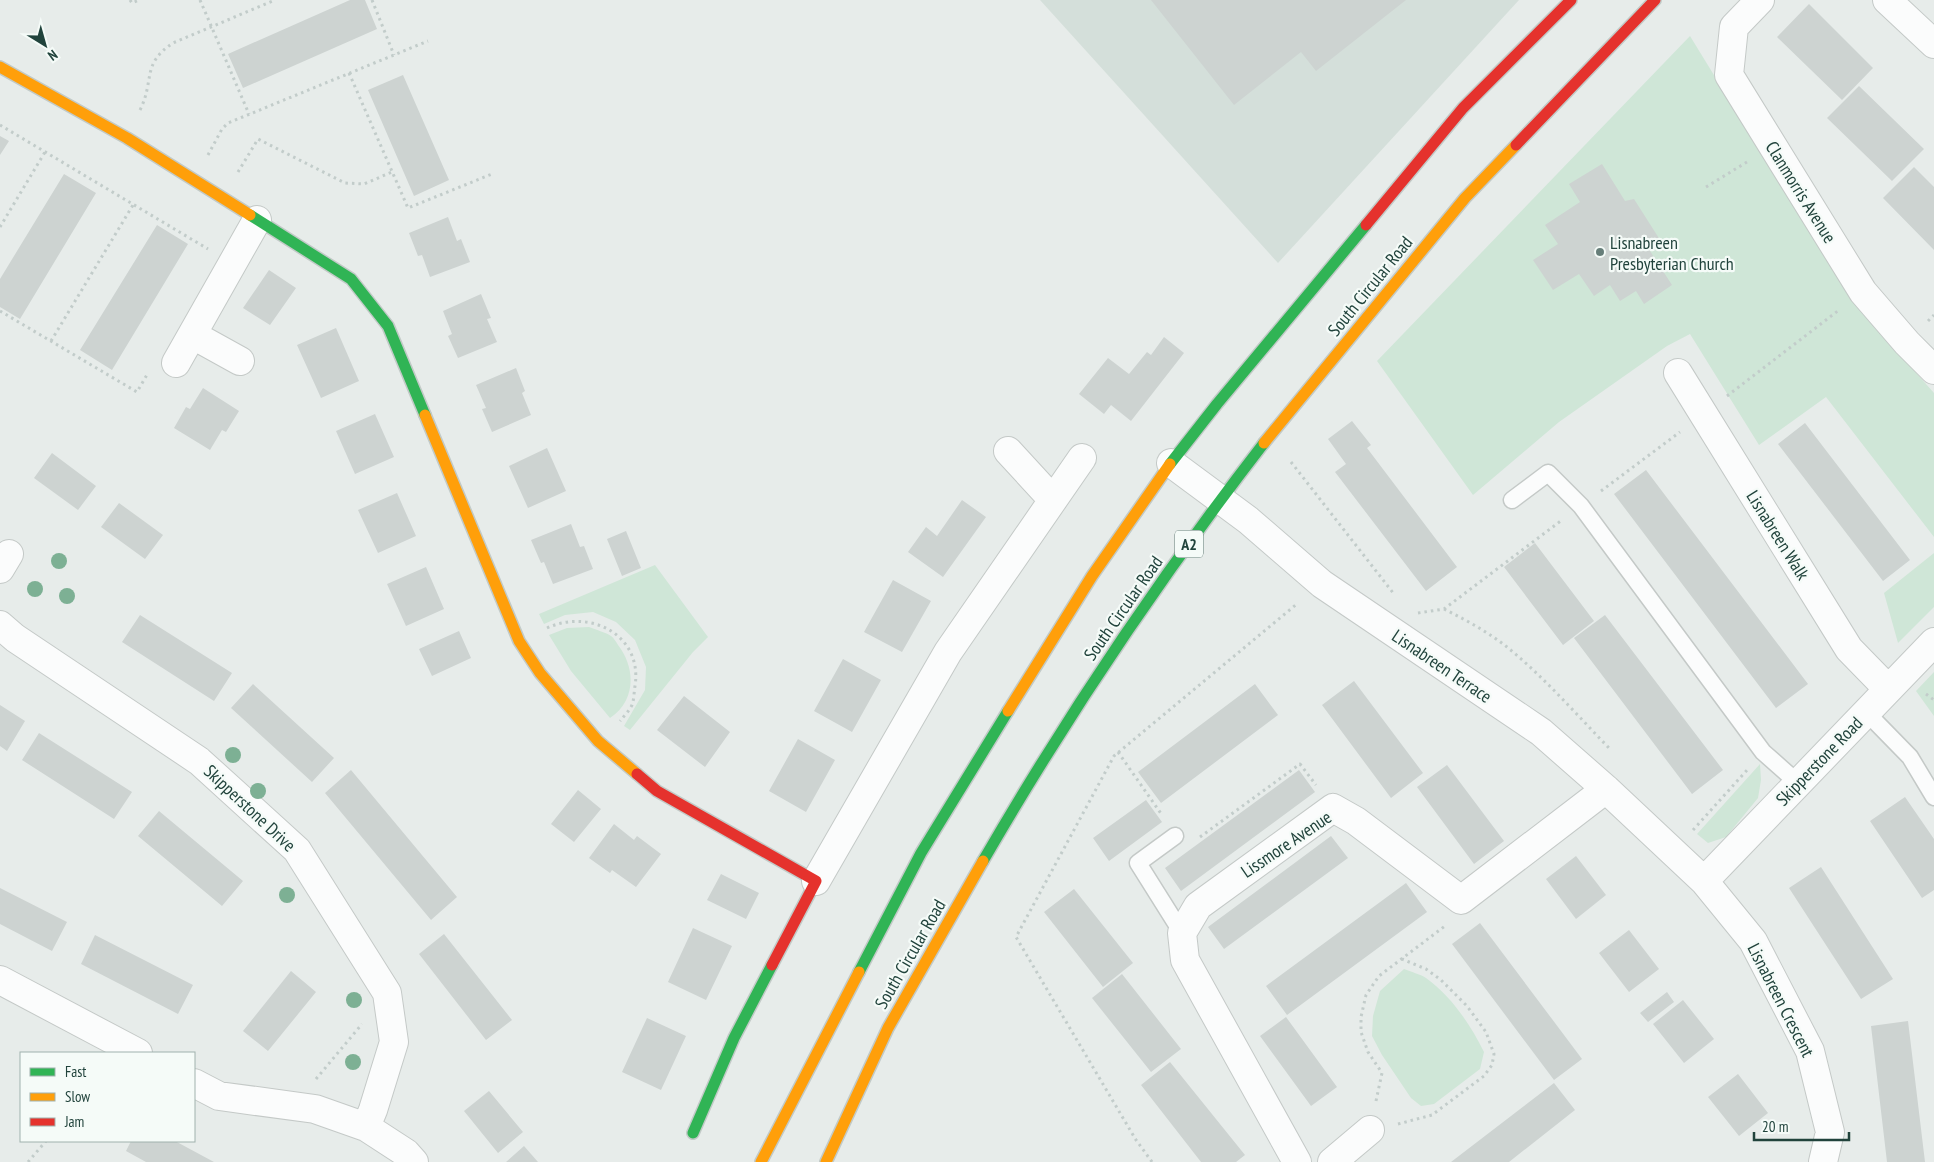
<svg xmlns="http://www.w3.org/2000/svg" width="1934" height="1162" viewBox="0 0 1934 1162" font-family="'PT Sans Narrow',sans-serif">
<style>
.built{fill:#d4dfda}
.green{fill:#cfe6d7}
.building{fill:#cdd3d1}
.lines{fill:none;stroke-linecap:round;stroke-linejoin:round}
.lane-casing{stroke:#c4c9c7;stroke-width:19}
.street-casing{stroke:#c4c9c7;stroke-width:30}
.fast-casing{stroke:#c2cac7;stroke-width:14}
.slow-casing{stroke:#c2cac7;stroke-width:14}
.jam-casing{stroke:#c2cac7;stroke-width:14}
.path{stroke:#c2ccca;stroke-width:3;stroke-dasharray:2.5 4;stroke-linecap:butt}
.lane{stroke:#fbfcfc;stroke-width:16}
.street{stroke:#fbfcfc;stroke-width:28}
.fast{stroke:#30b455;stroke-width:11}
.slow{stroke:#ff9f0a;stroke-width:11}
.jam{stroke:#e5322d;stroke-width:11}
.tree{fill:#7db094}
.poi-dot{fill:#667e79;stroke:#f5fbf8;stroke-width:2}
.labels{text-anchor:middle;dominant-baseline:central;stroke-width:4.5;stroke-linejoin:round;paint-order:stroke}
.shield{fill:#f5fbf8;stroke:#617a74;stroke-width:1}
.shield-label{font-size:16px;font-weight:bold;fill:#21433c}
.street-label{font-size:18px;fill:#21433c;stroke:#f5fbf8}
.poi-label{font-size:18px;fill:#21433c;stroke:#f5fbf8;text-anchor:start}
</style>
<rect width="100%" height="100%" fill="#e7ecea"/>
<path class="built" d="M 1040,0 L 1519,0 L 1278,263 Z"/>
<path class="green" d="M 1690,36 L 1853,302 L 1934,393 L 1934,537 L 1826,397 L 1759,445 L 1690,334 L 1667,346 L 1559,422 L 1473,495 L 1377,361 Z
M 1934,553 L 1934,607 L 1898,643 L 1884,593 Z
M 655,565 L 708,637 L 693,652 L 630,730 L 624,726 L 645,690 L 646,667 L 635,640 L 616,622 L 593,612 L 565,615 L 544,624 L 539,614 Z
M 589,627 C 596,630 605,632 611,636 C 614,638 616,642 618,645 C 636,668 636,701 610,718 L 571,671 L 549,635 L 567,628 Z
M 1934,672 L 1934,716 L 1916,691 Z
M 1760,764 L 1761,780 L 1758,798 L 1726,837 L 1708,843 L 1697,834 Z
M 1404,969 C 1411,972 1420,974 1426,978 C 1452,997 1470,1024 1484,1052 L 1480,1069 L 1434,1104 L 1421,1106 L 1411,1098 L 1382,1055 L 1372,1036 L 1373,1016 L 1380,991 Z"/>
<path class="building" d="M 350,0 L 365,0 L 377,29 L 243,88 L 228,54 Z
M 1151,0 L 1406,0 L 1316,71 L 1301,52 L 1234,105 Z
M 1809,4 L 1873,68 L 1842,100 L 1777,37 Z
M 403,75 L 449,180 L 414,196 L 368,90 Z
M 1859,86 L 1924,149 L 1892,181 L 1827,118 Z
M 0,136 L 9,141 L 0,155 Z
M 1602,164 L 1625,201 L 1634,199 L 1662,243 L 1650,251 L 1672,285 L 1644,304 L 1636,291 L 1620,301 L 1610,285 L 1594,296 L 1579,274 L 1553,290 L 1533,260 L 1558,244 L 1545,225 L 1580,202 L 1569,184 Z
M 1914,167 L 1934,187 L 1934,250 L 1883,198 Z
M 64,174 L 96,193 L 20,319 L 0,307 L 0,279 Z
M 448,217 L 457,241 L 461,239 L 470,262 L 430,277 L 422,255 L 418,256 L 409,233 Z
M 157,225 L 188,244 L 112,370 L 80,350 Z
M 269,270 L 296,288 L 270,325 L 243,308 Z
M 481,294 L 491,318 L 487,319 L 497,342 L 458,358 L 448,336 L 452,334 L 443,311 Z
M 336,328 L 359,381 L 321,398 L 297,345 Z
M 1164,337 L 1184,353 L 1131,421 L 1111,405 L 1104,414 L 1079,394 L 1108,358 L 1129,374 L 1147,352 L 1151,355 Z
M 516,368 L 525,391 L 522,393 L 531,415 L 492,432 L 482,409 L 486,408 L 476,385 Z
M 203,388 L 239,411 L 226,432 L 222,430 L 210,450 L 174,428 L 186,407 L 190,409 Z
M 375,414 L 394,457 L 355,474 L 336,431 Z
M 1352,421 L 1371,445 L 1367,448 L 1457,567 L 1426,591 L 1335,472 L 1346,464 L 1328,439 Z
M 1805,423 L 1910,560 L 1883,581 L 1778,444 Z
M 547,448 L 566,491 L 528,508 L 509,466 Z
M 52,453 L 96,486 L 78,510 L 34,478 Z
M 1646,470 L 1808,684 L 1776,708 L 1614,494 Z
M 397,493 L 416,536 L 378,553 L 358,510 Z
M 962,500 L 986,517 L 943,577 L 908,552 L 926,527 L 937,536 Z
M 119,503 L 163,535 L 145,559 L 101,527 Z
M 571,524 L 580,547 L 584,546 L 593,569 L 553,584 L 544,562 L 541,563 L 531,540 Z
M 626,531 L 641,568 L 622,576 L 607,539 Z
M 1535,543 L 1594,621 L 1563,645 L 1504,567 Z
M 426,567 L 444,609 L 406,626 L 387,584 Z
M 893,580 L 931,601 L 902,652 L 864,632 Z
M 140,615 L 232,673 L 214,701 L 122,642 Z
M 1605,615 L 1723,770 L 1692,794 L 1574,638 Z
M 459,631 L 471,658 L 432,676 L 419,649 Z
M 843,659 L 881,680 L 852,732 L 814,711 Z
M 1354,681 L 1423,773 L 1391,798 L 1322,705 Z
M 253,684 L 334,758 L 312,782 L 231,708 Z
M 1255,684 L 1278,715 L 1161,803 L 1138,772 Z
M 684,696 L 730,732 L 705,767 L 657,730 Z
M 0,705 L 25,721 L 7,751 L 0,746 Z
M 39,733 L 132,792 L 114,819 L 22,760 Z
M 798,739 L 835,760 L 806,812 L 769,791 Z
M 1447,765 L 1504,841 L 1474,864 L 1417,787 Z
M 351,770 L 457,897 L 431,920 L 325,793 Z
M 1299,770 L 1315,792 L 1181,891 L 1165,868 Z
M 578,790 L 601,809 L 574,842 L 551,824 Z
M 1905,797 L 1934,839 L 1934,890 L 1922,898 L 1870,821 Z
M 1146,800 L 1162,822 L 1109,861 L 1093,838 Z
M 159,811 L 243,881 L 222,906 L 138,836 Z
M 614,824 L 634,840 L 637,836 L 661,854 L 636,887 L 612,870 L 610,873 L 589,858 Z
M 1331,836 L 1348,858 L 1224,949 L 1208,927 Z
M 1576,856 L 1606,895 L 1576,919 L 1546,879 Z
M 1821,867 L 1893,979 L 1861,999 L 1789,888 Z
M 721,874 L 759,893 L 746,919 L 707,900 Z
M 1406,883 L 1427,912 L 1287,1015 L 1266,986 Z
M 0,888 L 67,922 L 52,951 L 0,924 Z
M 1074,889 L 1133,963 L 1103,987 L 1044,912 Z
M 1480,923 L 1582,1059 L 1554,1080 L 1452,944 Z
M 693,928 L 732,946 L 706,1000 L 668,982 Z
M 1629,930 L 1659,969 L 1629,992 L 1599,953 Z
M 444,934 L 512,1020 L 486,1040 L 419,954 Z
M 95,935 L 193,985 L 178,1014 L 81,964 Z
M 291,971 L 316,992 L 268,1051 L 243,1031 Z
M 1122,974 L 1181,1049 L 1151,1072 L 1092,998 Z
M 1667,992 L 1674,1002 L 1648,1022 L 1640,1013 Z
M 1683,1000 L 1714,1039 L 1684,1063 L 1653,1024 Z
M 1286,1017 L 1337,1087 L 1311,1106 L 1260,1036 Z
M 647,1018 L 686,1036 L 661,1090 L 622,1072 Z
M 1908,1021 L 1925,1162 L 1887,1162 L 1871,1026 Z
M 1170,1062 L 1245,1155 L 1236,1162 L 1201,1162 L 1141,1085 Z
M 1738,1074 L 1768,1113 L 1739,1136 L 1708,1097 Z
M 1554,1083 L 1575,1110 L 1509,1162 L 1451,1162 Z
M 489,1091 L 523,1132 L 498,1153 L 464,1111 Z
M 131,1141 L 175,1141 L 214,1162 L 146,1162 L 126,1151 Z
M 524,1146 L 538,1162 L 506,1162 Z"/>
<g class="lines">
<defs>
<path id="lane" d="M 1512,500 L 1548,473 L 1581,506 L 1763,752 L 1798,783
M 1866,712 L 1910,757 L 1934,797
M 1175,836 L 1138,863 L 1182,933"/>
<path id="street" d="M 1760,0 L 1734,27 L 1729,75 L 1863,292 L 1907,343 L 1934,370
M 1887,0 L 1934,44
M 193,335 L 240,361
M 176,363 L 257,220
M 1678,373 L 1849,649 L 1888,689
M 1008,451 L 1053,500
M 1171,463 L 1248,520 L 1322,584 L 1541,732 L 1606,789 L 1704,881 L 1753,941 L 1810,1051 L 1830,1132 L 1823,1162
M 0,569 L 9,554
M 0,625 L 15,638 L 199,761 L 297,850 L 387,993 L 394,1042 L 373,1110 L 366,1127
M 816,881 L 948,652 L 1082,458
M 1704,881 L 1934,642
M 0,980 L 138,1053
M 194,1083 L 219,1096 L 315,1109 L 366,1127 L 406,1153 L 414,1162
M 1297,1162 L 1185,960 L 1182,933 L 1198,906 L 1333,808 L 1356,821 L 1461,900 L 1606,789
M 1332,1162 L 1370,1130"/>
<path id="fast" d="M 250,215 L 351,279 L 388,326 L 425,415
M 1170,464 L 1217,404 L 1366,225
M 983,861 C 1067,716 1161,576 1264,443
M 859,972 L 921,853 L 1008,711
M 693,1133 L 734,1038 L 772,965"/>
<path id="slow" d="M 0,67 L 127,138 L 250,215
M 425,415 L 519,641 L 540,673 L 598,741 L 637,774
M 1264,443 L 1465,198 L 1516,145
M 1008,711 L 1092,576 L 1170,464
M 761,1162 L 859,972
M 826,1162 L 888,1028 L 983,861"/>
<path id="jam" d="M 1516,145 L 1655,0
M 1366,225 L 1463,108 L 1571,0
M 637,774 L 657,791 L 816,881 L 772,965"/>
</defs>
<use href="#lane" class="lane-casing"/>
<use href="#street" class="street-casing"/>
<use href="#fast" class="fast-casing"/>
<use href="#slow" class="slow-casing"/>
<use href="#jam" class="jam-casing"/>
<path class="path" d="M 130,0 L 132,3 L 139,0
M 200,0 L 249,114
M 372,0 L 394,55
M 349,73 L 408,208 L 492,174
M 140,110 C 155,80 141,64 173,43 L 275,0
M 0,125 L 208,249
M 208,155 L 222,129 L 228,123 L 428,41
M 238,172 L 258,139 L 345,183 L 364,184 L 392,172
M 1706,187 L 1747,162
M 0,227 L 45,152
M 0,311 L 137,392 L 148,373
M 1928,321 L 1934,315
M 51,341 L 133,205
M 1727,396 L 1839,310
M 1291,462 L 1394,594
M 1601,491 L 1680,432
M 1444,609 C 1466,620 1488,632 1507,647 C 1544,677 1576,714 1609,748
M 1418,613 L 1444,609 L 1562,520
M 547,628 C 590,608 643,635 635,686 C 634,692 634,700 632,705 C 629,711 624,716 620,721
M 1926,694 L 1934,700
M 1118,752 L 1162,815
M 1693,830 L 1748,769
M 1200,837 L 1300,764 L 1316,785
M 316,1079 L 362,1024
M 1376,1101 L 1382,1073 L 1368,1052 L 1361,1032 L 1361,1017 L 1366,995 L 1379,976 L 1445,926
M 1398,1124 L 1432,1115 L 1484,1076 L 1492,1065 L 1494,1054 L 1486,1032 L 1467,1006 L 1441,980 L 1426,969 L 1402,959
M 28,1162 L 46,1141
M 1152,1162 L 1136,1140 L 1016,937 L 1114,756 L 1298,603"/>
<use href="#lane" class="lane"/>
<use href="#street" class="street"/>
<use href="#fast" class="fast"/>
<use href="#slow" class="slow"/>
<use href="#jam" class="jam"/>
</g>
<g class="tree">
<circle cx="59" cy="561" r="8"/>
<circle cx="35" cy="589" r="8"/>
<circle cx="67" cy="596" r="8"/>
<circle cx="233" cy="755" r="8"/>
<circle cx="258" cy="791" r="8"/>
<circle cx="287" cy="895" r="8"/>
<circle cx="354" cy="1000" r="8"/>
<circle cx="353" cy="1062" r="8"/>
</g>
<circle class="poi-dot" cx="1600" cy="252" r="5"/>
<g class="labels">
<rect class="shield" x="1175" y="530.5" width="28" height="27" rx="4"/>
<g class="shield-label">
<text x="1189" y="544">A2</text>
</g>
<g class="street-label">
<text transform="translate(1801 192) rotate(58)">Clanmorris Avenue</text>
<text transform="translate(1370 286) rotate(-51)">South Circular Road</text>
<text transform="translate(1778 535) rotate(58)">Lisnabreen Walk</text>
<text transform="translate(1123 608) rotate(-55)">South Circular Road</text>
<text transform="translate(1442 666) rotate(34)">Lisnabreen Terrace</text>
<text transform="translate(1819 761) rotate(-46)">Skipperstone Road</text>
<text transform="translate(250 808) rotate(43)">Skipperstone Drive</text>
<text transform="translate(1286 844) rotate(-34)">Lissmore Avenue</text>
<text transform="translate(910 954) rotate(-60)">South Circular Road</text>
<text transform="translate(1781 1000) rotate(63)">Lisnabreen Crescent</text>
</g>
<g class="poi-label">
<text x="1610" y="242">Lisnabreen<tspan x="1610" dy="21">Presbyterian Church</tspan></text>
</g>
</g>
<rect x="20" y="1052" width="175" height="90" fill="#f5fbf8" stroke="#a0b1ad"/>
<rect x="30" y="1068" width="25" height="8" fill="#30b455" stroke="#a0b1ad"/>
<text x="65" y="1077" font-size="15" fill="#21433c">Fast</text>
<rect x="30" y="1093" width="25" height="8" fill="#ff9f0a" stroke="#a0b1ad"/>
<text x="65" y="1102" font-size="15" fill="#21433c">Slow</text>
<rect x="30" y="1118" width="25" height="8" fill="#e5322d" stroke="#a0b1ad"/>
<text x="65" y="1127" font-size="15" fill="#21433c">Jam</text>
<g transform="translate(45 45) rotate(143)" stroke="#f5fbf8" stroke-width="4" paint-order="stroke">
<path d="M0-4L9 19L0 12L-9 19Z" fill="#21433c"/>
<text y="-8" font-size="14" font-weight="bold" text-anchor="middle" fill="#21433c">N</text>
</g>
<path d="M1754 1132v8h95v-8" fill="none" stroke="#21433c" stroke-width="2.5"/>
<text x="1762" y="1132" font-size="15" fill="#21433c" stroke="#f5fbf8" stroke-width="4" paint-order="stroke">20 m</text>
</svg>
